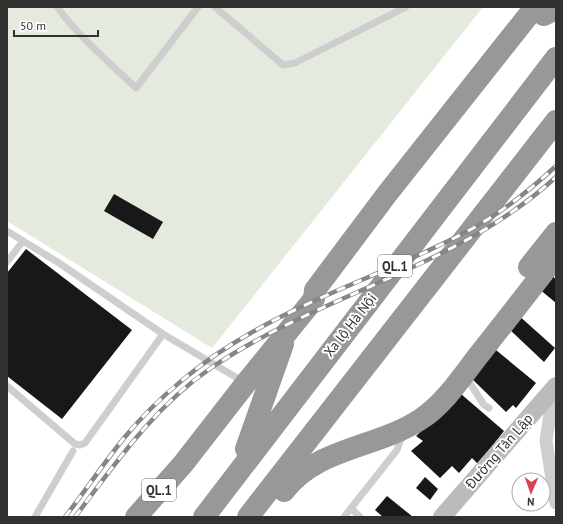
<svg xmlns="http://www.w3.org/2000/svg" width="563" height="524" viewBox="0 0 563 524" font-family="'PT Sans',sans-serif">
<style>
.green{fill:#e5eade}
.building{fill:#181818}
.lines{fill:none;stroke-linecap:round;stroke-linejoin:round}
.lane{stroke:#cecece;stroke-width:7}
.street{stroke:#cecece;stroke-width:13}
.secondary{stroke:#bbb;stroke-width:18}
.highway{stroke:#989898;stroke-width:22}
.rail-casing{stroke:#868686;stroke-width:4.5}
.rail{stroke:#fff;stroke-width:3;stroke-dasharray:9;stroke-linecap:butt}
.labels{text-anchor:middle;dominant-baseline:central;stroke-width:4;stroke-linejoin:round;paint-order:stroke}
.shield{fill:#fff;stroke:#6f6f6f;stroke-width:1}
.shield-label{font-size:13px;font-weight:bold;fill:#313131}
.street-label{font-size:14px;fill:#313131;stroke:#fff}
</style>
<rect width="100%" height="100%" fill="#fff"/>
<path class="green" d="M 7,7 L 483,7 L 212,348 L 7,221 Z"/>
<path class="building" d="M 114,194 L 163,222 L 153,239 L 104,211 Z
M 26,249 L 132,330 L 62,419 L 7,376 L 7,273 Z
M 551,275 L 556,279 L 556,303 L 538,288 Z
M 517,314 L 555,348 L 544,362 L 507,327 Z
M 491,346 L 536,383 L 516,408 L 513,405 L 506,412 L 470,377 Z
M 461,394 L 504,431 L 478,464 L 472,458 L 459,473 L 452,466 L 440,478 L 411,451 L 423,441 L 416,436 Z
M 425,477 L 438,489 L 430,500 L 416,488 Z
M 387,496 L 413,517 L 383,517 L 375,510 Z"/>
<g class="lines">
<path class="lane" d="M 57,7 C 79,37 109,62 136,88 L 198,7
M 215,7 L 283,65 L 295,63 L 406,7
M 7,231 L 59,263 L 163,334 L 244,382
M 7,262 L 23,241
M 466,377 L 484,405 L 489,408
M 7,386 L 75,444 L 80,445 L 85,443 L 163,334
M 351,508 L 360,517
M 35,517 L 73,451
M 344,517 L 397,450 L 403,433"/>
<path class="street" d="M 554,388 L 546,441 L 556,503"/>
<path class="secondary" d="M 442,517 L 556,386"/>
<path class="highway" d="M 544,15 L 556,9
M 529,267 L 556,233
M 246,449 L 283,344
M 284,491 C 317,447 378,448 421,419 C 444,404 461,378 478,356 C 504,323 530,290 556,256
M 136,517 L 183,464 L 246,383 L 314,299 L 315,290 L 387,194 L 535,7
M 204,517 L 556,58
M 248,517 L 556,121"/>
<defs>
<path id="rail" d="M 65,517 C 85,491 104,463 124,438 C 158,397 203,360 249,334 C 318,294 394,270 464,233 C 497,216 529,191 556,166
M 75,517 C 115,464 155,406 211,368 C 320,294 457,268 556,177"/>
</defs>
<use href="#rail" class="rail-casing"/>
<use href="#rail" class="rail"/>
</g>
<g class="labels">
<g class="shield">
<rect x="378" y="255" width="34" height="22" rx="3"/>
<rect x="142" y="479" width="34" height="22" rx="3"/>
</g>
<g class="shield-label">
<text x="395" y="266">QL.1</text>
<text x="159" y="490">QL.1</text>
</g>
<g class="street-label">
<text transform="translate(350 325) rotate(-52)">Xa lộ Hà Nội</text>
<text transform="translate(499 451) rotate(-49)">Đường Tân Lập</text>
</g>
</g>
<rect width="563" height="524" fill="none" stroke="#313131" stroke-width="16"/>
<g transform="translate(531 492) rotate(182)"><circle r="19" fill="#ffffff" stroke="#adadad"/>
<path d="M0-3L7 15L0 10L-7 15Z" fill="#db4052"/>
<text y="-6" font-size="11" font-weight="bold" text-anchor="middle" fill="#313131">N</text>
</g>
<path d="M14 30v6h84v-6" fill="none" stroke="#313131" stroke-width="2"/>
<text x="20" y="30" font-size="12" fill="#313131" stroke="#ffffff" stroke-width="3" paint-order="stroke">50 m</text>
</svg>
